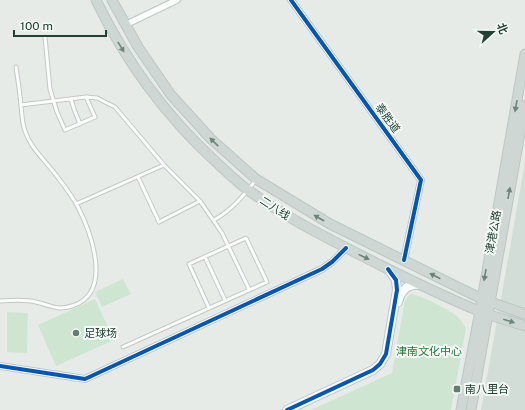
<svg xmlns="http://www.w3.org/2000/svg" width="525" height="410" viewBox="0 0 525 410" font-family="'Public Sans','Noto Sans SC',sans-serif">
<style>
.built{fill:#d3ddd7}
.green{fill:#cee6d1}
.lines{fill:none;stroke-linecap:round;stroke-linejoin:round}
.lane-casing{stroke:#c3c8c5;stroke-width:5}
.street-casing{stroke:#c3c8c5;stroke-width:8}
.secondary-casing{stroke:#bfc7c3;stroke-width:10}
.primary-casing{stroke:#bdc7c3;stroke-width:11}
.lane{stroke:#fbfcfc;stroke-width:3}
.street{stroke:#fbfcfc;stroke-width:5.5}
.secondary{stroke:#fbfcfc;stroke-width:8}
.primary{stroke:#ced7d3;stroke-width:9}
.cycleway-casing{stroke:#f4faf6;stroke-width:6}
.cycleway{stroke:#0057b8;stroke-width:4}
.oneway{fill:#6e847b}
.poi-dot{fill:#657c72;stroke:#f4faf6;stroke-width:1.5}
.labels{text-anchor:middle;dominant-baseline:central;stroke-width:4;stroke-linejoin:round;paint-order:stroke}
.street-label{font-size:11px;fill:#204133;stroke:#f4faf6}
.poi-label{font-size:11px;fill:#204133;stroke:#f4faf6;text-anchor:start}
.park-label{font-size:11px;fill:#267c3b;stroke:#f4faf6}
</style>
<rect width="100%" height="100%" fill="#e6ebe8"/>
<path class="built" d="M 525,161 L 525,410 L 481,410 L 506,270 Z"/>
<path class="green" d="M 123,279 L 131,294 L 102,307 L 95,292 Z
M 411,294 C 421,295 445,308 454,314 C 459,317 463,323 466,328 L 451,410 L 311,410 L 392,373 L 405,300 Z
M 95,299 L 114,340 L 56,366 L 38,325 Z
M 7,312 L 28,313 L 27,353 L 7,352 Z"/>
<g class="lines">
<defs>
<path id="lane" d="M 45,37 L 50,89 L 57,112 L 65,130 L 95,117 L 86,97
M 71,99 L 74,109 L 80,124
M 21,105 L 86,97 L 97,98 L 115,107 L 164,165 L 200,201 L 222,233 L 249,289
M 138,177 L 159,222 L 200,201
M 76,204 L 164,165
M 214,220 C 232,210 243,196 256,180
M 205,257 L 225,300
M 0,301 C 12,300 25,299 36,302 C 50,305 56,311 72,306 C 114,293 91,232 77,205 C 71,195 63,184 56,175 C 45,160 31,149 25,131 C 22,123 22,114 21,106 C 20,93 18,80 16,67
M 123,347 L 267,282 L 246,238 L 189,264 L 209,308"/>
<path id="street" d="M 291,0 L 421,180 L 404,260
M 125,25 L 177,0
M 0,366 L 85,379 L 322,269 L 332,262 L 346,248"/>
<path id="secondary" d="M 398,302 C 401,290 408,283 421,285
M 287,410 L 373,370 L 380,364 L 386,354 L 397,290 L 396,280 L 388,269"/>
<path id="primary" d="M 96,0 C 126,62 166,116 216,162 C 227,172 237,182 248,190 C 289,220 335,242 380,265 C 412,281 445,297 479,311 C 494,317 510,321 525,326
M 112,0 L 138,47 L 171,95 L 211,139 L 256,179 L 330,224 L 482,299 L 525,314
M 461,410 L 480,311 L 525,54
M 471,410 L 525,105"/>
</defs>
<use href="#lane" class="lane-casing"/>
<use href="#street" class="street-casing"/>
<use href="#secondary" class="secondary-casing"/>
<use href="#primary" class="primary-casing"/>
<use href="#lane" class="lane"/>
<use href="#street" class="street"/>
<use href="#secondary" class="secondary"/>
<use href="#primary" class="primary"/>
<defs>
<path id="cycleway" d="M 291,0 L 421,180 L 404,260
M 0,366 L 85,379 L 322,269 L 332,262 L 346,248
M 287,410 L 373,370 L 380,364 L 386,354 L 397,290 L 396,280 L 388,269"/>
</defs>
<use href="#cycleway" class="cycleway-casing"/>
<use href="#cycleway" class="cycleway"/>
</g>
<defs><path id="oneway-solid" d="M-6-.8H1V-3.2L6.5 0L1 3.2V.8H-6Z"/></defs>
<g class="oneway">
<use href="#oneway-solid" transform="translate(121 47) rotate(59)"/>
<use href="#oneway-solid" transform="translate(516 106) rotate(100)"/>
<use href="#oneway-solid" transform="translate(214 142) rotate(-136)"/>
<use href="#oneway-solid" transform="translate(509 193) rotate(-80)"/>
<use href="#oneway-solid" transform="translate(319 218) rotate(-150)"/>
<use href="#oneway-solid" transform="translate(364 257) rotate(26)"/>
<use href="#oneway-solid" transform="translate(485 275) rotate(100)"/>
<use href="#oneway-solid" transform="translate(435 276) rotate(-153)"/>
<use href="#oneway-solid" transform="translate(509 321) rotate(18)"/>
</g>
<g class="poi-dot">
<circle cx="76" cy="333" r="4"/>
<rect x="453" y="385" width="8" height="8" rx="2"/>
</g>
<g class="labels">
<g class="street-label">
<text transform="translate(388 118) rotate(54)">泰胜道</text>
<text transform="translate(275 208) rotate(33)">二八线</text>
<text transform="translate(493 232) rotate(-80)">津港公路</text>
</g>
<g class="poi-label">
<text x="84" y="333">足球场</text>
<text x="465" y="389">南八里台</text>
</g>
<g class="park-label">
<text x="429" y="351">津南文化中心</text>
</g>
</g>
<g transform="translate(493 32) rotate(69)" stroke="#f4faf6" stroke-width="3" paint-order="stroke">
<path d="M0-3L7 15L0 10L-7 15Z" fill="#204133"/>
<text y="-6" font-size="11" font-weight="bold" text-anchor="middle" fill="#204133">北</text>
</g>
<path d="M14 30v6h92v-6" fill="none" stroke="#204133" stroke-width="2"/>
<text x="20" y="30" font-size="12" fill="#204133" stroke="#f4faf6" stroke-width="3" paint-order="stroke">100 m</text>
</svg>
